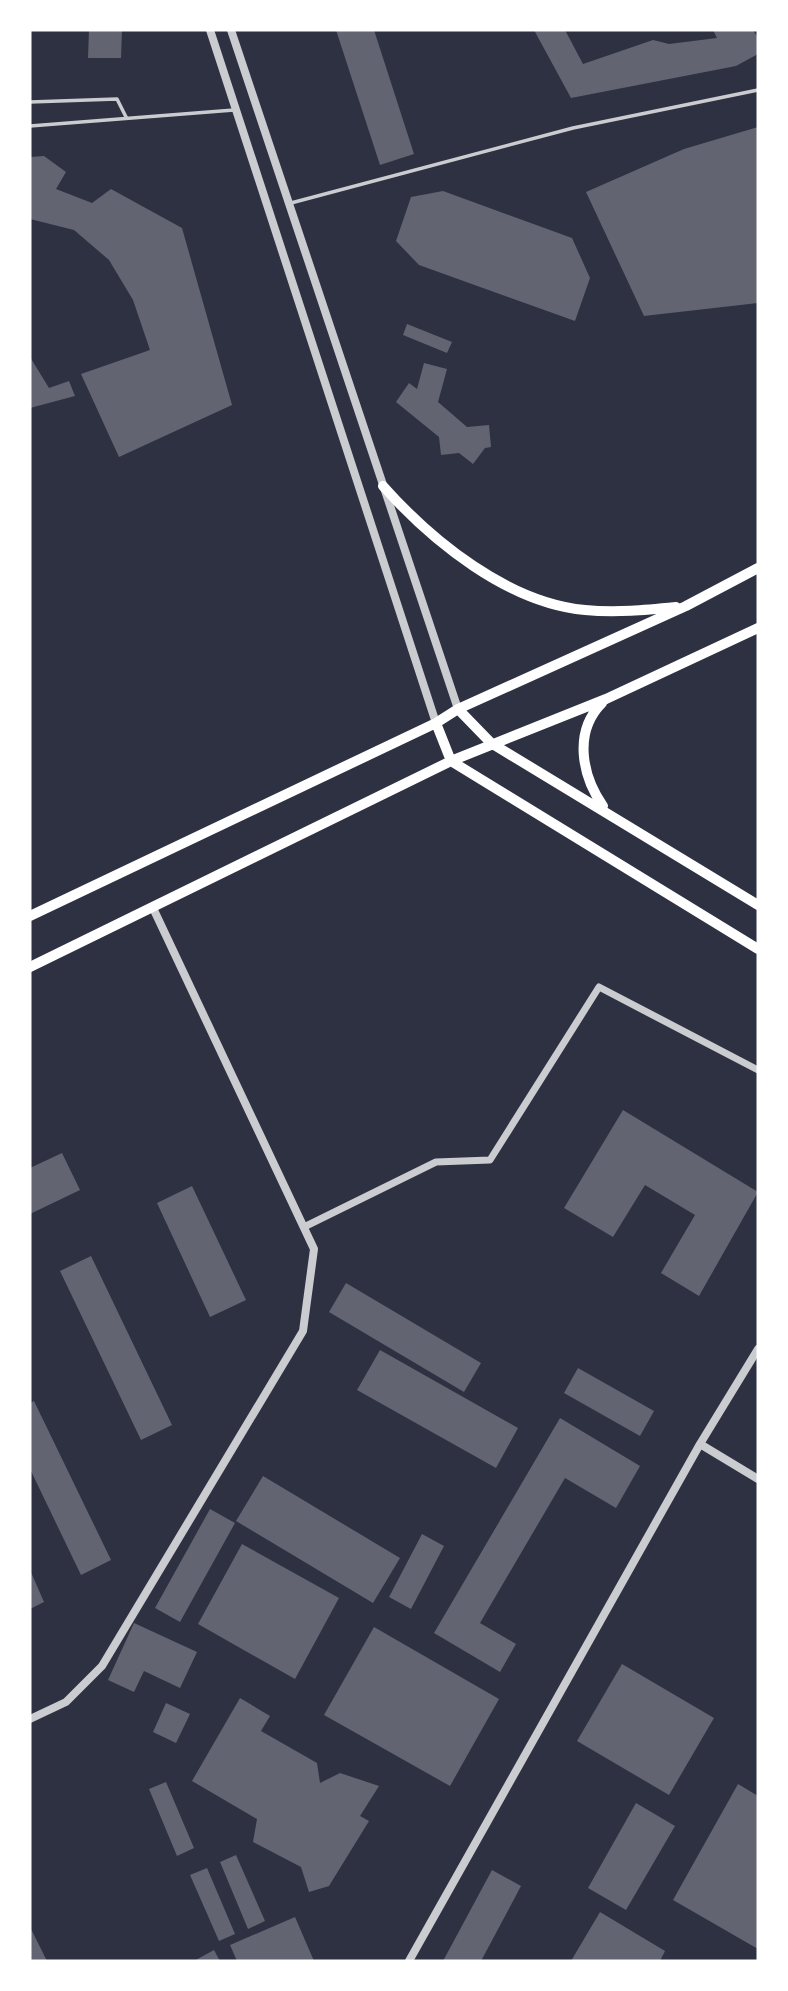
<svg xmlns="http://www.w3.org/2000/svg" width="788" height="1991" viewBox="0 0 788 1991" font-family="'Source Sans 3',sans-serif">
<style>
.building{fill:#626471}
.lines{fill:none;stroke-linecap:round;stroke-linejoin:round}
.service{stroke:#caccd0;stroke-width:3.5}
.minor{stroke:#caccd0;stroke-width:7}
.tertiary{stroke:#caccd0;stroke-width:8}
.primary{stroke:#fff;stroke-width:10}
</style>
<rect width="100%" height="100%" fill="#2d3142"/>
<path class="building" d="M 89,30 L 122,30 L 121,58 L 88,58 Z
M 336,30 L 374,30 L 414,154 L 380,165 Z
M 534,30 L 565,30 L 583,64 L 653,40 L 669,44 L 717,38 L 713,30 L 753,30 L 758,38 L 758,54 L 736,66 L 571,98 Z
M 758,127 L 758,303 L 644,316 L 586,192 L 684,149 Z
M 44,156 L 66,172 L 56,189 L 92,203 L 111,189 L 182,228 L 232,405 L 119,457 L 81,374 L 150,350 L 133,300 L 109,260 L 74,230 L 30,219 L 30,157 Z
M 443,191 L 572,238 L 590,278 L 575,321 L 419,265 L 396,241 L 411,197 Z
M 407,324 L 452,342 L 447,353 L 403,335 Z
M 30,357 L 49,388 L 69,381 L 75,396 L 30,408 Z
M 424,363 L 447,369 L 438,402 L 467,427 L 489,425 L 491,447 L 485,448 L 473,464 L 459,453 L 441,455 L 439,437 L 396,402 L 409,383 L 417,389 Z
M 623,1110 L 758,1192 L 699,1296 L 661,1273 L 695,1215 L 645,1185 L 613,1237 L 564,1208 Z
M 62,1153 L 80,1190 L 30,1214 L 30,1168 Z
M 192,1186 L 246,1300 L 210,1317 L 157,1203 Z
M 91,1256 L 172,1425 L 141,1440 L 60,1271 Z
M 346,1283 L 481,1363 L 464,1392 L 329,1312 Z
M 380,1350 L 518,1428 L 496,1468 L 357,1390 Z
M 578,1368 L 654,1411 L 640,1436 L 564,1393 Z
M 34,1401 L 111,1560 L 81,1575 L 30,1469 L 30,1403 Z
M 560,1418 L 640,1466 L 616,1508 L 565,1478 L 480,1623 L 516,1644 L 500,1672 L 434,1633 Z
M 263,1476 L 400,1558 L 373,1603 L 236,1521 Z
M 210,1509 L 235,1523 L 180,1622 L 155,1608 Z
M 422,1534 L 444,1546 L 411,1609 L 389,1597 Z
M 242,1544 L 339,1598 L 295,1679 L 198,1624 Z
M 30,1570 L 44,1602 L 30,1609 Z
M 134,1623 L 197,1652 L 180,1688 L 144,1671 L 134,1692 L 108,1680 Z
M 374,1627 L 499,1699 L 450,1786 L 324,1715 Z
M 622,1664 L 714,1718 L 669,1795 L 577,1741 Z
M 240,1698 L 270,1716 L 261,1731 L 317,1763 L 320,1783 L 340,1773 L 379,1786 L 360,1816 L 369,1821 L 329,1886 L 309,1892 L 301,1867 L 253,1842 L 257,1819 L 192,1781 Z
M 166,1703 L 190,1714 L 176,1743 L 153,1732 Z
M 166,1782 L 194,1848 L 177,1856 L 149,1789 Z
M 738,1784 L 758,1796 L 758,1949 L 673,1900 Z
M 636,1803 L 675,1826 L 626,1910 L 588,1888 Z
M 236,1855 L 265,1921 L 248,1929 L 220,1862 Z
M 207,1868 L 235,1934 L 219,1941 L 190,1875 Z
M 492,1870 L 521,1886 L 481,1961 L 443,1961 Z
M 600,1912 L 665,1951 L 660,1961 L 571,1961 Z
M 295,1917 L 314,1961 L 237,1961 L 230,1945 Z
M 30,1927 L 47,1961 L 30,1961 Z
M 214,1950 L 220,1961 L 194,1961 Z"/>
<g class="lines">
<path class="service" d="M 30,102 L 117,99 L 126,117
M 30,126 L 234,110
M 291,203 L 573,128 L 758,90"/>
<path class="minor" d="M 304,1227 L 436,1162 L 490,1160 L 599,987 L 758,1070"/>
<path class="tertiary" d="M 210,30 L 436,723
M 231,30 L 458,709
M 700,1444 L 758,1479
M 30,1719 L 66,1702 L 102,1666 L 303,1331 L 314,1249 L 153,908
M 409,1961 L 700,1444 L 758,1349"/>
<path class="primary" d="M 383,486 C 432,541 508,603 585,610 C 616,613 646,610 676,607
M 602,703 C 573,732 582,776 603,806
M 458,709 L 491,743 L 758,905
M 436,723 L 451,761 L 758,949
M 30,916 L 436,723 L 458,709 L 686,606 L 758,568
M 30,967 L 451,761 L 606,699 L 758,628"/>
</g>
<rect width="788" height="1991" fill="none" stroke="#ffffff" stroke-width="63"/>
</svg>
